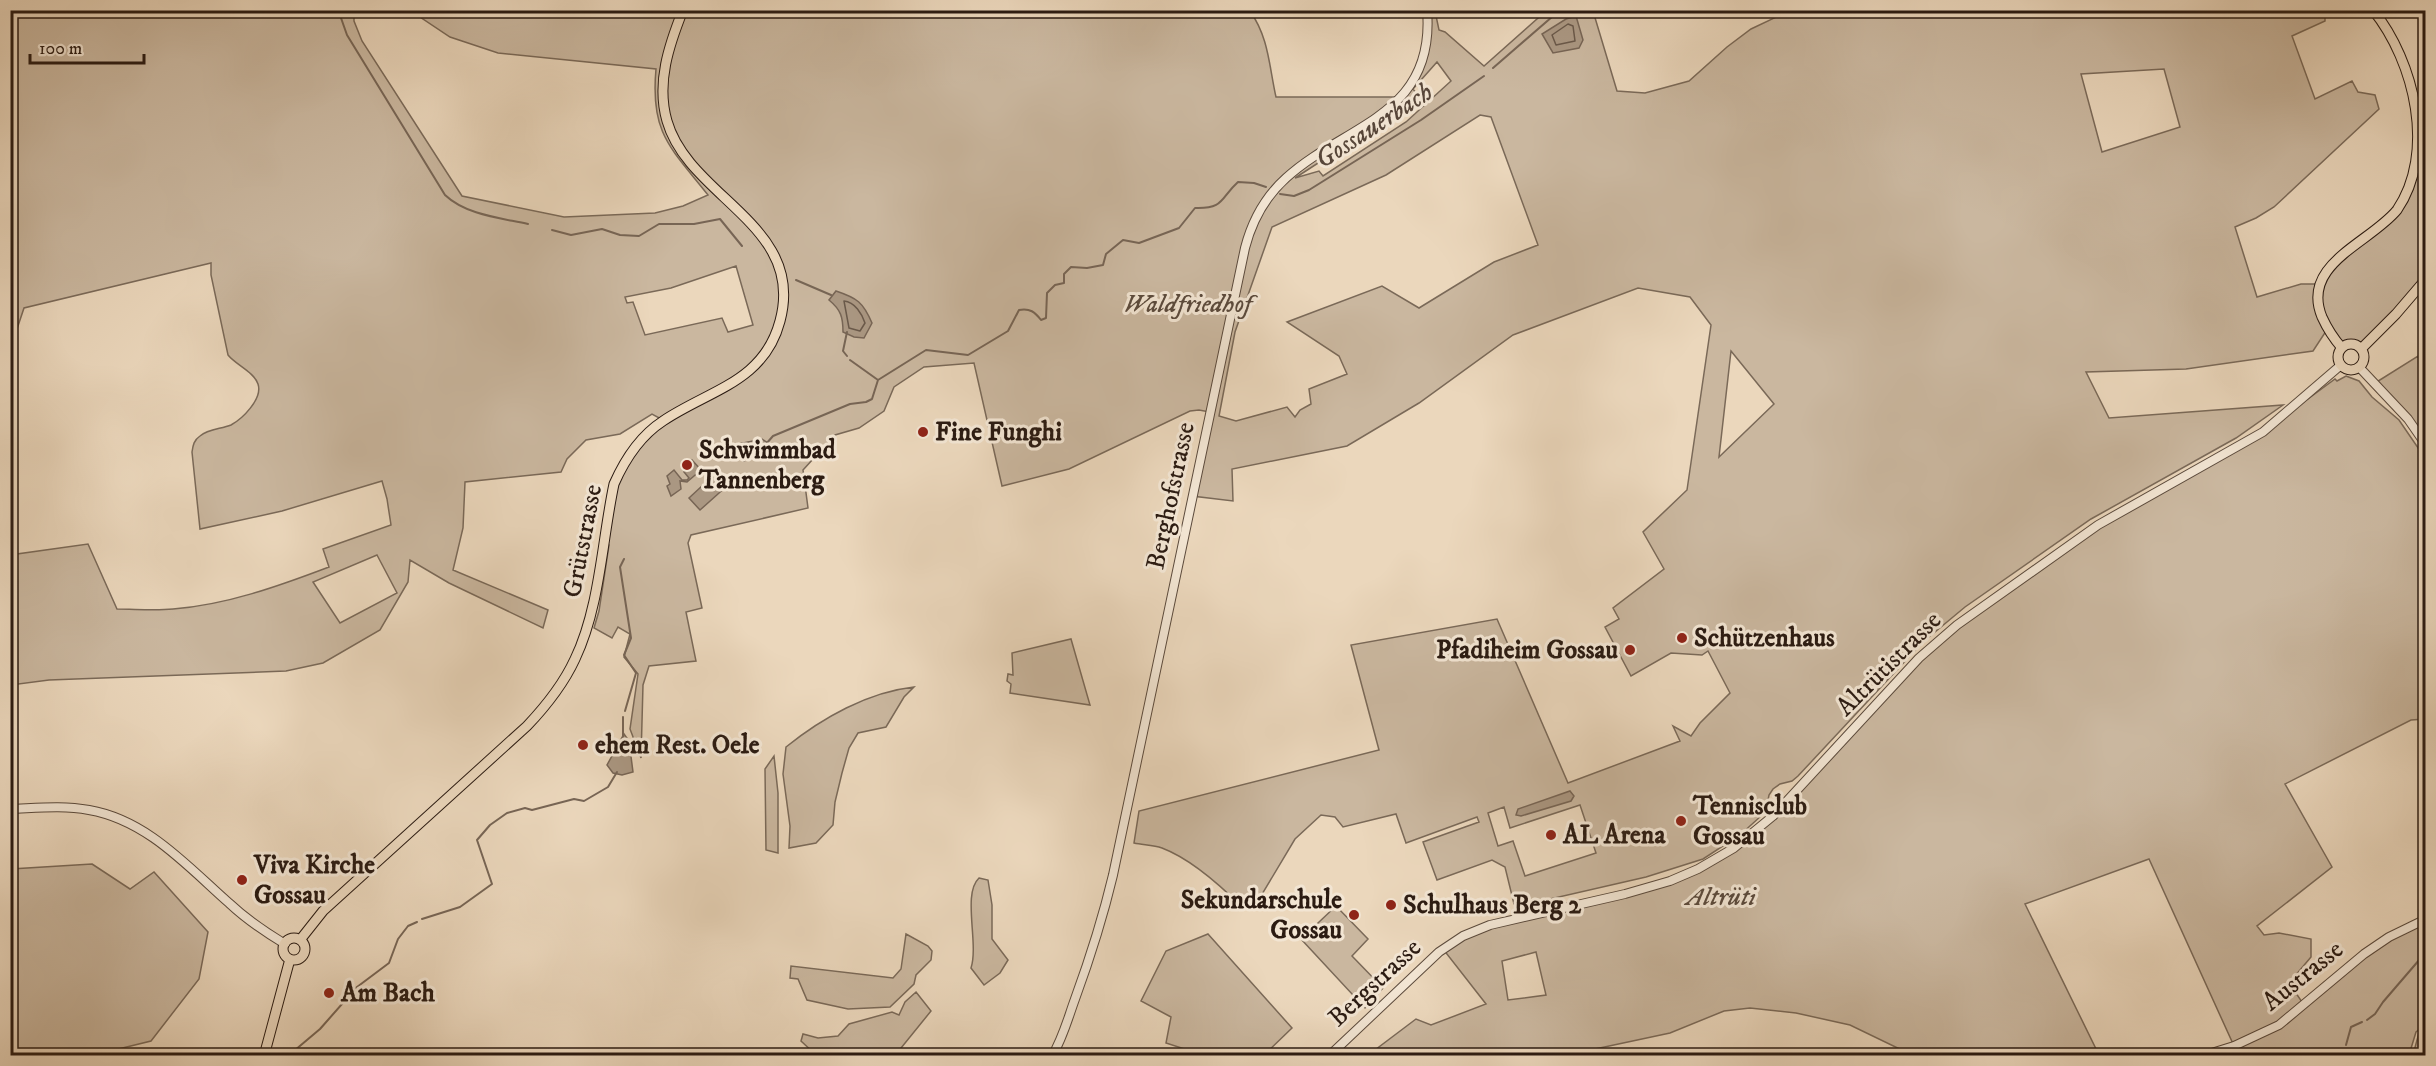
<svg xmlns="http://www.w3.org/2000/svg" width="2436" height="1066" viewBox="0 0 2436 1066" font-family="'IM FELL DW Pica',serif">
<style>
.green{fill:#cab79f;stroke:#7a6958;stroke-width:1.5;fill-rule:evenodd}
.water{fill:#aa9782;stroke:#776555;stroke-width:1.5}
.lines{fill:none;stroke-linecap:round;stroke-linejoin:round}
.shore{stroke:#6a594a;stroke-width:1.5}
.stream{stroke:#776555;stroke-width:2}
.minor-casing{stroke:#5b4a3c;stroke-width:10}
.major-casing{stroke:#2b1b12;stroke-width:11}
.minor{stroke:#f2e5d3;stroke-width:8}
.major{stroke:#ebd7bc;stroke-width:9}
.poi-dot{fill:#8f2418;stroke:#f2e5d3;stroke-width:2}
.labels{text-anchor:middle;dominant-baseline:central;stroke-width:6;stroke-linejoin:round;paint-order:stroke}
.park-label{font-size:26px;font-style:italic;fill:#5b4a3c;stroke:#f2e5d3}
.poi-label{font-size:26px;font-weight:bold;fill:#2b1b12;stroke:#f2e5d3;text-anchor:start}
.street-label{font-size:26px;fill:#2b1b12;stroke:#f2e5d3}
.water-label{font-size:27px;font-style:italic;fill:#574639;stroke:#f2e5d3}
</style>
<rect width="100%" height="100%" fill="#ebd7bc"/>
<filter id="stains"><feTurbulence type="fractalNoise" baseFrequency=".00333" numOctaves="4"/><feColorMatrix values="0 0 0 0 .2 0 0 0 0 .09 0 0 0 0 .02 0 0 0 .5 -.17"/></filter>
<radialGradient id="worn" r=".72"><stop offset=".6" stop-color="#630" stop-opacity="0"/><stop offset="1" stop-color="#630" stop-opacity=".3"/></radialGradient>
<path class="green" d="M 11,11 L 354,11 L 354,21 L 362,41 L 462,196 L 564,217 L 655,213 L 683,206 L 708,195 C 671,148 650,134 656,69 L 498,53 L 450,37 L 411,11 L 1250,11 C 1269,38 1269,66 1276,97 L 1401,97 C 1421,65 1424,48 1426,11 L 1435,11 L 1439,30 L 1445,32 L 1484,66 L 1546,11 L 1593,11 L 1617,91 L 1645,93 L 1689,81 L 1727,47 L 1751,29 L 1789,11 L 2325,11 L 2325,21 L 2292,36 L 2315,99 L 2352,81 L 2358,92 L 2375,95 L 2379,109 L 2274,207 L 2256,218 L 2235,227 L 2257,297 L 2301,284 L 2319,284 L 2323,276 L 2392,216 L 2420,150 L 2425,149 L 2425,279 L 2359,347 L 2349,344 L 2342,348 L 2328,328 L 2313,351 L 2186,369 L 2086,372 L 2109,418 L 2283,405 L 2236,438 L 2091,519 L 1965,607 L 1923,642 L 1798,776 L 1792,781 L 1780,784 L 1773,789 L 1769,795 L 1766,810 L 1761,816 L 1740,835 L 1703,859 L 1646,877 L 1520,906 L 1514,904 L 1505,867 L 1492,860 L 1437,880 L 1423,842 L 1479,822 L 1477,817 L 1406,843 L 1396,814 L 1343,827 L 1335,817 L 1321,815 L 1295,839 L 1258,901 L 1242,907 C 1220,885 1191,859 1162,848 C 1153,845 1143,845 1134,843 L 1139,811 L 1379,750 L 1351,645 L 1497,619 L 1568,783 L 1680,741 L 1673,726 L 1691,736 L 1700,723 L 1730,693 L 1708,651 L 1702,655 L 1671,653 L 1631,676 L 1605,627 L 1619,619 L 1613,608 L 1664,569 L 1643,532 L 1687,490 L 1711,325 L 1690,297 L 1638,288 L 1513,335 L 1419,403 L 1347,446 L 1232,469 L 1233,501 L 1192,496 L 1210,412 L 1199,410 L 1190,411 L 1069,469 L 1002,486 L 974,363 L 924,367 L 894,387 L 884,411 L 859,428 L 835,435 L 803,470 L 808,508 L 691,535 L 688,543 L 702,608 L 686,612 L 696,661 L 649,666 L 643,685 L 641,758 L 630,729 L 638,674 L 624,657 L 630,634 L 618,627 L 612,638 L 594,628 L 599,611 L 609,545 L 603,543 L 622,465 L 663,420 L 652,414 L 620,434 L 586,440 L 567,459 L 561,472 L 465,482 L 463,528 L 453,570 L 548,610 L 543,628 L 449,583 L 410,560 L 408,582 L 380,630 L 323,663 L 286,671 L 49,680 L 11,685 L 10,555 L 88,544 L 117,609 C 135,609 154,611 173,609 C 226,605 279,586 329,567 L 323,549 L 391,525 L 387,499 L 382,481 L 282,511 L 200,529 L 192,452 C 193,445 194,440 200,436 C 208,429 221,429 231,425 C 242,419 263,399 258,384 C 254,372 236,365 228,355 L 211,275 L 211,263 L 24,308 L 16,332 L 11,334 ZM 1437,62 L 1451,81 L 1406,122 L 1323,176 L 1319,171 L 1295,178 L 1406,106 L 1417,94 L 1413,89 ZM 2164,69 L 2180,127 L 2102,152 L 2081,74 ZM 1480,115 L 1491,117 L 1538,245 L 1494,262 L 1419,308 L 1382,286 L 1287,322 L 1339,356 L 1347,374 L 1309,389 L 1311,404 L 1300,410 L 1295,417 L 1287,407 L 1236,421 L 1219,416 L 1235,332 L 1272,227 L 1386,175 ZM 736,266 L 753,325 L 728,332 L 722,318 L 645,335 L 633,302 L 627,303 L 625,297 L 671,288 ZM 1731,351 L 1774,404 L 1719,457 ZM 377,555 L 397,593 L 340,623 L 313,582 ZM 1580,805 L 1596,853 L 1525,876 L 1513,841 L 1498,846 L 1488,813 L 1504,807 L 1510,828 Z
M 2418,356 L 2425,371 L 2425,445 L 2375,383 Z
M 2346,376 L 2359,381 L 2372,397 L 2399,420 L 2425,458 L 2425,719 L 2411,720 L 2285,784 L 2332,867 L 2257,926 L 2264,935 L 2279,933 L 2311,939 L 2311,957 L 2289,983 L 2304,1005 L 2364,954 L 2425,919 L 2425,1055 L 2413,1055 L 2420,1029 L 2416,1032 L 2409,1055 L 2202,1055 L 2234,1046 L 2149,859 L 2025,904 L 2099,1055 L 1912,1055 L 1850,1025 L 1796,1013 L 1750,1008 L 1724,1011 L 1670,1033 L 1567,1055 L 1367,1056 L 1416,1019 L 1431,1025 L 1486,1004 L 1443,949 L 1463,936 L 1670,881 L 1745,840 L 1919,658 L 2098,525 L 2263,432 L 2335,379 L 2337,381 ZM 1536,952 L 1546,995 L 1508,1000 L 1502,961 Z
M 1071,639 L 1090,705 L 1010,693 L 1011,684 L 1007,681 L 1008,674 L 1013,675 L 1012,653 Z
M 914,687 L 904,697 L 886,727 L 858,733 L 849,748 L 842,773 L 835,802 L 833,825 L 816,843 L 789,848 L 790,826 L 783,774 L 786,747 C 822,718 868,692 914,687 Z
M 774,756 L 778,793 L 778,853 L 766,850 L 765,769 Z
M 92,864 L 130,889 L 154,872 L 208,932 L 199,979 L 151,1041 L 94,1055 L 11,1055 L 11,869 Z
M 979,878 L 988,880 L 992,905 L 992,939 L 1008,960 L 1000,973 L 984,985 L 971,968 C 979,943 962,894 979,878 Z
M 1336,906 L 1368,939 L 1352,956 L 1383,988 L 1365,1008 L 1301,939 Z
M 906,934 L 928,946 L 932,951 L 931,960 L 916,975 L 914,984 L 890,1007 L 848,1009 L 807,1000 L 798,979 L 790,978 L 791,966 L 893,978 L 901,969 Z
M 1208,934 L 1292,1028 L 1264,1055 L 1203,1055 L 1166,1043 L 1171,1017 L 1141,1001 L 1166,951 Z
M 916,992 L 931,1011 L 897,1053 L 820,1055 L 814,1053 L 801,1041 L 803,1034 L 818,1038 L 838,1036 L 849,1024 L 892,1012 L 899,1015 L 905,1002 Z"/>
<path class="water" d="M 1576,16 L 1583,40 L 1579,48 L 1553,53 L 1542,34 L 1566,19 Z
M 836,291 C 857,298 863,302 872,323 L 864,338 L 854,337 L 843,332 C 843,317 841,310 829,300 Z
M 762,439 L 768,443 L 765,449 L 744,461 L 738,454 L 738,444 Z
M 692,460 L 701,470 L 687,482 L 680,481 L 681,489 L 671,496 L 667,486 L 670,484 L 667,476 L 674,470 L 682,480 L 687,480 L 689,478 L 684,472 Z
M 717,472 L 728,485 L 700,510 L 689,498 Z
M 624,734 L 629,741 L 633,772 L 622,775 L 613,773 L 607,765 Z
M 1570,791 L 1574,796 L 1571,801 L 1521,816 L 1516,815 L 1518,809 Z"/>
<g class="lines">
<path class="shore" d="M 1568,24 L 1573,26 L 1575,41 L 1556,45 L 1552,35 Z
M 844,301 C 855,302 862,314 865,323 L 860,331 L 849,328 Z"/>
<path class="stream" d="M 341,10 L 341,18 L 347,35 L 445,195 C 466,215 501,218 528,224
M 1493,68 L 1560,10
M 1280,194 L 1294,196 L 1309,190 L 1421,120 L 1484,76
M 552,230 L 571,235 L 602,229 L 620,235 L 639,236 L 659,224 L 694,224 L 720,219 L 742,246
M 796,280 L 831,295
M 847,356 L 843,351 L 847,332
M 850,360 L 878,380
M 766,444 L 773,436 L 850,404 L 866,402 L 872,399 L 878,380 L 926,350 L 968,355 L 1008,331 L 1019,310 C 1030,308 1035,312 1041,320 L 1046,318 L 1047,293 L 1055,285 L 1064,283 L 1064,274 L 1071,267 L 1087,268 L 1103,265 L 1106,254 L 1123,240 L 1139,243 L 1179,228 L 1195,208 C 1225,209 1220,198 1238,182 L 1254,183 L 1266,187
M 624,559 L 620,567 L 631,638 L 624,655 L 636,673 L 625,711
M 623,737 L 623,717
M 422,919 L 460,907 L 492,884 L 477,840 L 490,825 L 507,813 L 525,808 L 532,810 L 574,799 L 584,801 L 608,787 L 617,772
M 2367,1020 L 2375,1014 L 2383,1002 L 2426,952
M 2346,1045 L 2351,1027 L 2362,1022
M 288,1056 L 320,1029 L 357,987 L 389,963 L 398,939 L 408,926 L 417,922"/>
<defs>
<path id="minor" d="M 2359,367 L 2408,419 L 2426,445
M 10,809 C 37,808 63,805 89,810 C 147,820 187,866 229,903 C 246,919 265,932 285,944
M 1052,1056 C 1063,1038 1068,1018 1075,999 C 1090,958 1103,917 1113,875 L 1245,248 C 1252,221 1265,197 1286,178 C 1345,124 1436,116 1427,10
M 1329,1056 L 1439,952 L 1463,936 L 1490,925 L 1625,894 L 1670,881 L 1698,869 L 1734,848 L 1773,816 L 1919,658 L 1957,625 L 2098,525 L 2263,432 L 2341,365
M 2202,1056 L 2234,1046 L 2279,1025 L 2364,954 L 2389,937 L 2426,919"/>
<path id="major" d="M2338 357a13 13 0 1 1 26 0a13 13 0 1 1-26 0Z
M 2342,348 C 2334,339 2327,328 2322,317 C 2300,264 2370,243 2397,210 C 2436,153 2415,62 2373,10
M 2361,349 L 2396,314 L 2426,279
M283 949a11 11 0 1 1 22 0a11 11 0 1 1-22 0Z
M 300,940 L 323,911 L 527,726 C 546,706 563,685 575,659 C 600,607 602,540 614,484 C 625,459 640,436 663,421 C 709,390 764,382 780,321 C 806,225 689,198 667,121 C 656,83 669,45 683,10
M 264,1056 L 290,959"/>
</defs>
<use href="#minor" class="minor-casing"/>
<use href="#major" class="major-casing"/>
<use href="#minor" class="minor"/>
<use href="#major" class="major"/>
</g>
<g class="poi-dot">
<circle cx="923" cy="432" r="6"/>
<circle cx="687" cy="465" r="6"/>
<circle cx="1682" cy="638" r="6"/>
<circle cx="1630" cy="650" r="6"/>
<circle cx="583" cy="745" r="6"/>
<circle cx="1681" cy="821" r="6"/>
<circle cx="1551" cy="835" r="6"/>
<circle cx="242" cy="880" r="6"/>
<circle cx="1391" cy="905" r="6"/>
<circle cx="1354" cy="915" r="6"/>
<circle cx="329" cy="993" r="6"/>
</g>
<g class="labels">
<g class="park-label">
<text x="1188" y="304">Waldfriedhof</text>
<text x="1721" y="897">Altrüti</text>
</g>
<g class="poi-label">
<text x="935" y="432">Fine Funghi</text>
<text x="699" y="450">Schwimmbad<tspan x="699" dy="30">Tannenberg</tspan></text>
<text x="1694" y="638">Schützenhaus</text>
<text x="1618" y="650" text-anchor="end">Pfadiheim Gossau</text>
<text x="595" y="745">ehem Rest. Oele</text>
<text x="1693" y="806">Tennisclub<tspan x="1693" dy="30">Gossau</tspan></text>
<text x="1563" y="835">AL Arena</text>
<text x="254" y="865">Viva Kirche<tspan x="254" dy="30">Gossau</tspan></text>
<text x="1342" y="900" text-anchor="end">Sekundarschule<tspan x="1342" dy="30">Gossau</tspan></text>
<text x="1403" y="905">Schulhaus Berg 2</text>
<text x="341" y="993">Am Bach</text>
</g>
<g class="street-label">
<text transform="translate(1171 496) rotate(-78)">Berghofstrasse</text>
<text transform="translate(583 541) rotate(-79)">Grütstrasse</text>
<text transform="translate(1889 664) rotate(-45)">Altrütistrasse</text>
<text transform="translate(2303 976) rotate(-39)">Austrasse</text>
<text transform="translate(1375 983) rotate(-43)">Bergstrasse</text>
</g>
<g class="water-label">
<text transform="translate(1374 126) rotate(-33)">Gossauerbach</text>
</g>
</g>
<rect width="2436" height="1066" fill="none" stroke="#ebd7bc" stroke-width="36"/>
<rect x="12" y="12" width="2412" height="1042" fill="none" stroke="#2b1b12" stroke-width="3"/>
<rect x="18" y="18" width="2400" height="1030" fill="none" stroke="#2b1b12" stroke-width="1.5"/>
<path d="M30 54v9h114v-9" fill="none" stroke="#2b1b12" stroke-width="3"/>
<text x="39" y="54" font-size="18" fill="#2b1b12" stroke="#f2e5d3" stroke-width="4.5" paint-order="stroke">100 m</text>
<rect width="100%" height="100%" filter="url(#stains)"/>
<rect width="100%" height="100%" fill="url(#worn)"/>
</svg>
